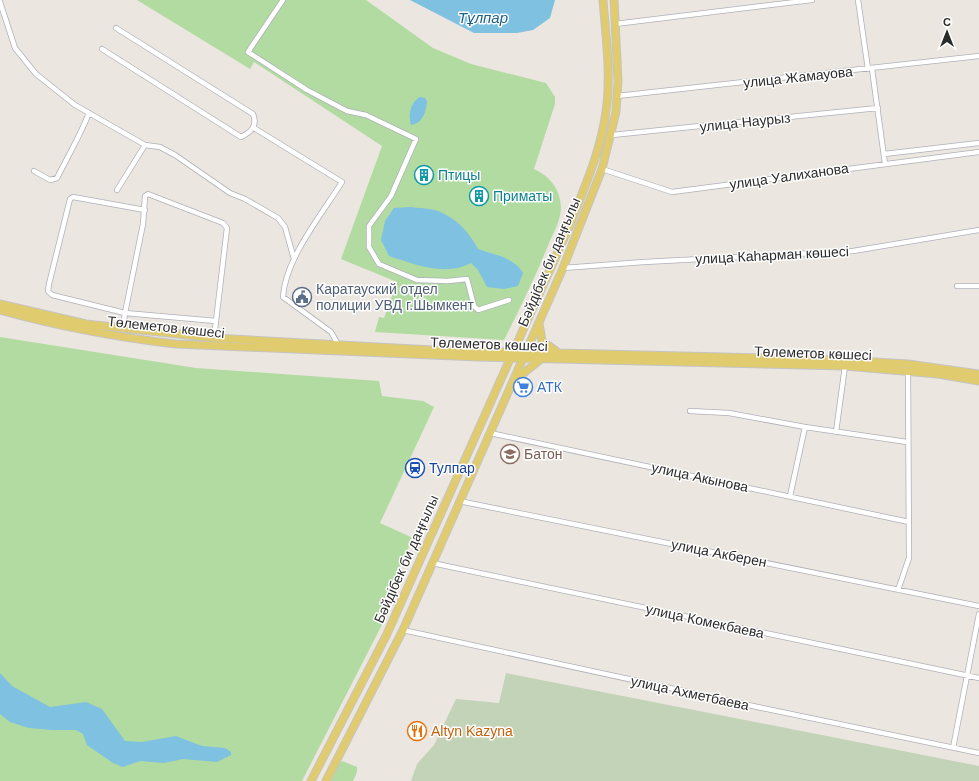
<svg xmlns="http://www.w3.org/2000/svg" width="979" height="781" viewBox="0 0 979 781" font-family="Arial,sans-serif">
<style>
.green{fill:#b2dba1}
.cemetery{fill:#c3d3b8}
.water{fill:#7ec1e1}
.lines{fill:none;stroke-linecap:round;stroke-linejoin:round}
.minor-casing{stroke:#afb0ba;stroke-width:6}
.primary-casing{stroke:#c4c4c4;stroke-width:9}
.minor{stroke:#fff;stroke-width:4.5}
.primary{stroke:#e0cc6e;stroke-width:7}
.labels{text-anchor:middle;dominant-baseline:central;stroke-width:3;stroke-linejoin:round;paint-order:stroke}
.street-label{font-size:14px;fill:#2b2b2b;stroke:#fff}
.culture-label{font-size:14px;fill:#0d838f;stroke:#fff;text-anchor:start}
.service-label{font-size:14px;fill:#4e5e75;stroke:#fff;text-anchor:start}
.shop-label{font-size:14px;fill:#366cbe;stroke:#fff;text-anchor:start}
.education-label{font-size:14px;fill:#785e54;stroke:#fff;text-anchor:start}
.transit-label{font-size:14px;fill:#164399;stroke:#fff;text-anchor:start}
.food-label{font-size:14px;fill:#c56008;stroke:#fff;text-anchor:start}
.water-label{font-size:15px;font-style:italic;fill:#1d608c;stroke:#fff}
</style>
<rect width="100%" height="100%" fill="#ebe6df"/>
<path class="green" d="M 137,0 L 366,0 L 433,48 L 471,64 L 546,83 L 555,97 L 555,104 L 534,169 C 550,176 561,190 561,209 C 560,221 554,232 549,243 C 536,276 520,308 504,340 L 375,332 L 379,317 L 384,318 L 397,282 L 341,259 L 382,146 L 254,62 L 250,69 Z
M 0,337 L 196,368 L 379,381 L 382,396 L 423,401 L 434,407 L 380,523 L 413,538 L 380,609 L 388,613 L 302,781 L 0,781 Z
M 342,761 L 357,767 L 357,772 L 353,781 L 330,781 L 334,770 Z"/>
<path class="cemetery" d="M 506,673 L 979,766 L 979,781 L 411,781 L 417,764 L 434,745 L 456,699 L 499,703 Z"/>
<path class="water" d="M 410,0 L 555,0 L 550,18 L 533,30 L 517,33 L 474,33 Z
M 420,97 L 425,98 L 427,101 C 426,112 423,123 411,125 C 408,115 410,103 420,97 Z
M 410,207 C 418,208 429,208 438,211 C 456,218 469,232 478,249 C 494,255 514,257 523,273 L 518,286 L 504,289 L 487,287 L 478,270 L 471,263 C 445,277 414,264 389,256 L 381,240 L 385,221 L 394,208 Z
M 0,673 L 12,686 L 50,707 L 86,702 L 102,709 L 125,741 L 142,742 L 176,736 L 202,746 L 225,748 L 231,752 L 231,755 L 217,762 L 183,759 L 164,763 L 140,761 L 123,767 L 113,763 L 87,745 L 83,734 L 76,730 L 52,730 L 29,728 L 10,722 L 0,714 Z"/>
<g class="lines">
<defs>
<path id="minor" d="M 283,0 L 248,52 L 307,90 L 347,111 L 366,115 L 416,139 L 391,196 L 369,226 L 369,247 L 379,264 L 417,280 L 448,281 L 467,279 L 474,306 L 478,310 L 509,300
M 858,0 L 868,69
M 0,2 L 15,48 L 36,74 L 75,105 L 145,145 L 160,147 L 175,155 L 230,193 L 245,199 L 278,218 L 285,227 L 294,259
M 615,24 L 812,0
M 102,49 L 241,137 C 251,132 258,126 253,114 L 116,28
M 872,69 L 885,164
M 617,96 L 979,56
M 254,128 L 342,182 C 322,214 285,259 283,297 L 331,332 L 339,346
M 612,135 L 878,108
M 884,154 L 979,143
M 602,169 L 672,192 L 979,152
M 34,171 L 50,180 L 57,178 C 68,156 80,136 89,113
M 117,190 L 145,145
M 148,194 L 223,223 L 227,228 L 216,321 L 125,313 L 143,224 L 145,196 Z
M 563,268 L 644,262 L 853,251 L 979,230
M 957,286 L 979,286
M 123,329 L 125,313 L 52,295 L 48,291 L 49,284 L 70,199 L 73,197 L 145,210
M 214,338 L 216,321
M 690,411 L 729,413 L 805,427
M 836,432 L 845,366
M 490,433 L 909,522
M 790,496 L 805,427 L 907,442
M 459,501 L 979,606
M 432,563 L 979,678
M 898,590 L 909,558 L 908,370
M 403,630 L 762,708 L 979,753
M 953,748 L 979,614"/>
<path id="primary" d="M 0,304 L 86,324 L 214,338 L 432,350 L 842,360 L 908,364 L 979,374
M 0,310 C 58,326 116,337 176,344 L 478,357 L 845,366 L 938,374 L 979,381
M 539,323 L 542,341 L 556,351
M 515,380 L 541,359
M 311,781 L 386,636 L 570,225 C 583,190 599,156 605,118 C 612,80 606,38 603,0
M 326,781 L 403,630 L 563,268 L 602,169 L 616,112 L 618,81 L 614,0"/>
</defs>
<use href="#minor" class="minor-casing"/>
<use href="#primary" class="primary-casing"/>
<use href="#minor" class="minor"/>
<use href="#primary" class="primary"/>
</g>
<defs>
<symbol id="building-ring" viewBox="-11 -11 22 22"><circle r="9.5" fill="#fff" stroke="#0f9aa8" stroke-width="1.5"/><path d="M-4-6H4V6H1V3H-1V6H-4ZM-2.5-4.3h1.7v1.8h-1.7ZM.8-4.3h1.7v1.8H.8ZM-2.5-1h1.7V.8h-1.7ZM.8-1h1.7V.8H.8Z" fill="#0f9aa8"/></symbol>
<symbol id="civic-ring" viewBox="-11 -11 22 22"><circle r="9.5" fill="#fff" stroke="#5c6f8a" stroke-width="1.5"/><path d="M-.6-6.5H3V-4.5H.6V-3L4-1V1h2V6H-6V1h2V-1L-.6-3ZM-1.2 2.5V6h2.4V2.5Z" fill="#5c6f8a"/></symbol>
<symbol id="supermarket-ring" viewBox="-11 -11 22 22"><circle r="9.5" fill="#fff" stroke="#3f7fe0" stroke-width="1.5"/><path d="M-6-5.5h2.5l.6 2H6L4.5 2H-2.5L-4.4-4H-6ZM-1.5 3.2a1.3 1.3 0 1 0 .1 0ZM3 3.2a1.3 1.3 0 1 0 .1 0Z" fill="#3f7fe0"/></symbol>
<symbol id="school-ring" viewBox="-11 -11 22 22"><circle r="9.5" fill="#fff" stroke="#8d6e63" stroke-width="1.5"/><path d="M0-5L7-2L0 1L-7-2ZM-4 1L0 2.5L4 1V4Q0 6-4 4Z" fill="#8d6e63"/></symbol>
<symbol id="station-ring" viewBox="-11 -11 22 22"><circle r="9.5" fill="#fff" stroke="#1a4fb4" stroke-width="1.5"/><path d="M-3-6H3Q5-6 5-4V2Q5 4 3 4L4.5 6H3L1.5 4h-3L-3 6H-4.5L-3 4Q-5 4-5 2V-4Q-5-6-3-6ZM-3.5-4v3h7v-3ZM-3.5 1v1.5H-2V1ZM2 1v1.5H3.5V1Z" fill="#1a4fb4"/></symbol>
<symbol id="restaurant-ring" viewBox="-11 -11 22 22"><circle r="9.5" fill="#fff" stroke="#e8710a" stroke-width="1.5"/><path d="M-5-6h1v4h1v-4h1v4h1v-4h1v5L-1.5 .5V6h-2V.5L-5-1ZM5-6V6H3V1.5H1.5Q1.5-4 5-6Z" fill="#e8710a"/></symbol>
</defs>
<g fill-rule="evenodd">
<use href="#building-ring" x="413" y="164" width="22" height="22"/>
<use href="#building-ring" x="468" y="185" width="22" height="22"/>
<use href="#civic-ring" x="291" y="286" width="22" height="22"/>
<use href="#supermarket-ring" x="512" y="376" width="22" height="22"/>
<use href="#school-ring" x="499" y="443" width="22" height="22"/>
<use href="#station-ring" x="404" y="457" width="22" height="22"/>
<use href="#restaurant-ring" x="406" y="720" width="22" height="22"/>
</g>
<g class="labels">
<g class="street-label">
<text transform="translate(798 77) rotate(-6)">улица Жамауова</text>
<text transform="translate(745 122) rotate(-6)">улица Наурыз</text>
<text transform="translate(789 176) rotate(-8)">улица Уалиханова</text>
<text transform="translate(772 255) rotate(-3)">улица Каһарман көшесі</text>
<text transform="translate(549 262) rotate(-67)">Бәйдібек би даңғылы</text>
<text transform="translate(166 327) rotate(6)">Төлеметов көшесі</text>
<text transform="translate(489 344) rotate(2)">Төлеметов көшесі</text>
<text transform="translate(813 353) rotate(2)">Төлеметов көшесі</text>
<text transform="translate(700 477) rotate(12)">улица Акынова</text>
<text transform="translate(719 553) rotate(11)">улица Акберен</text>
<text transform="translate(406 559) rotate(-66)">Бәйдібек би даңғылы</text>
<text transform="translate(705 621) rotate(12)">улица Комекбаева</text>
<text transform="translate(690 693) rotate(12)">улица Ахметбаева</text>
</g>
<g class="culture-label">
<text x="438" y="175">Птицы</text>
<text x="493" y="196">Приматы</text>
</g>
<g class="service-label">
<text x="316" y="289">Каратауский отдел<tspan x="316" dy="16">полиции УВД г.Шымкент</tspan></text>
</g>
<g class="shop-label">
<text x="537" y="387">АТК</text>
</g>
<g class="education-label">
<text x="524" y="454">Батон</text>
</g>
<g class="transit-label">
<text x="429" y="468">Тулпар</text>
</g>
<g class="food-label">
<text x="431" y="731">Altyn Kazyna</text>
</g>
<g class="water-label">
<text x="483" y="17">Тұлпар</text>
</g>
</g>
<g transform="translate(947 32)" stroke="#ffffff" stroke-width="3" paint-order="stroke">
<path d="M0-3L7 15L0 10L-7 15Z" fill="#2b2b2b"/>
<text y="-6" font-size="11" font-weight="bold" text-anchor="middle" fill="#2b2b2b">С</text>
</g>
</svg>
